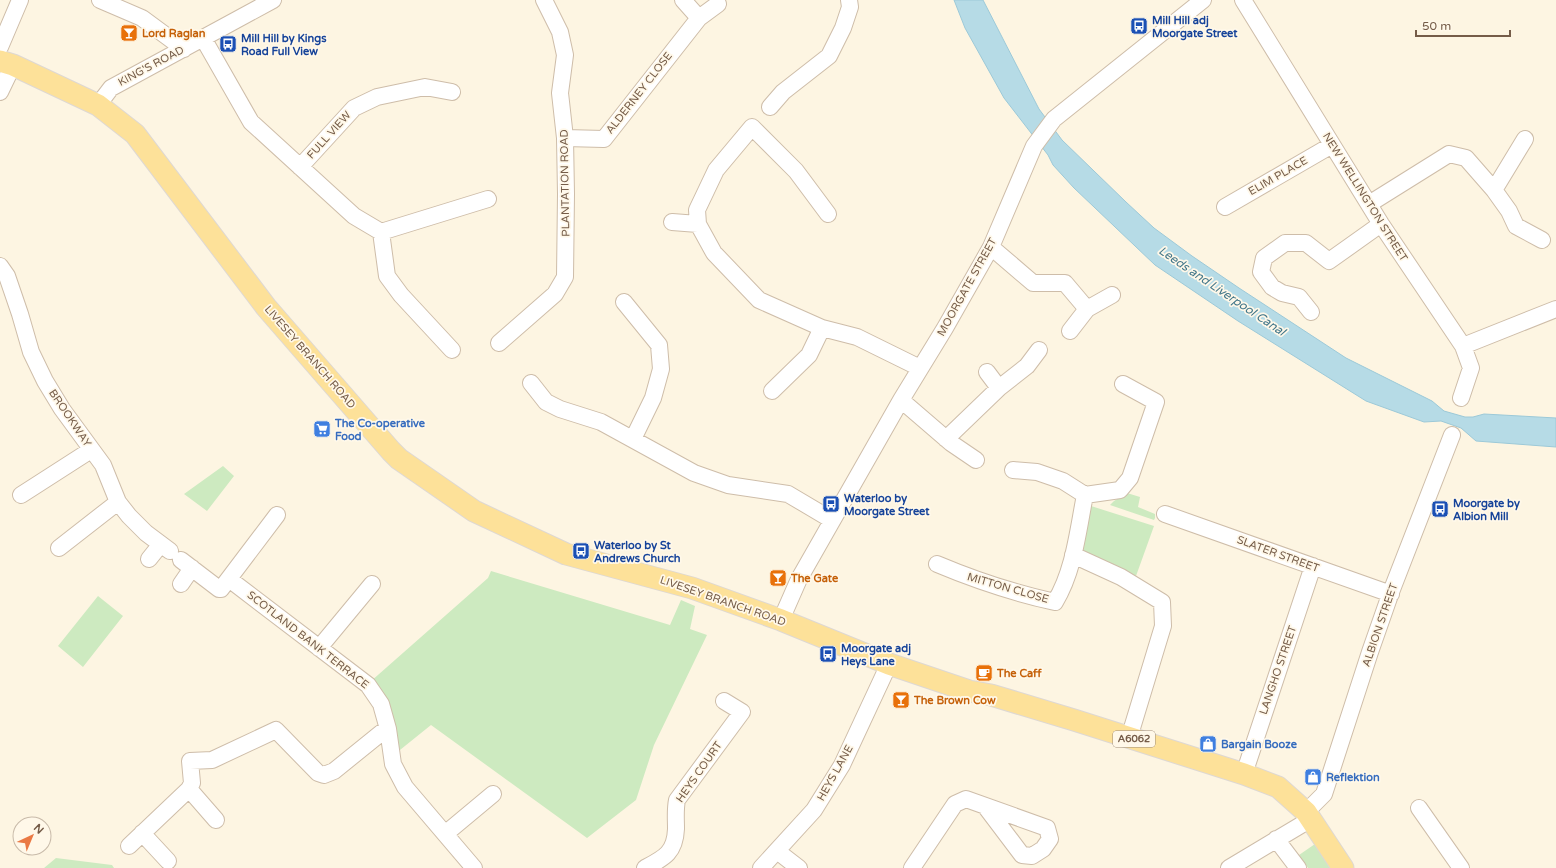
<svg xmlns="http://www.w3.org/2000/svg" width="1556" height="868" viewBox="0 0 1556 868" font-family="'Varela Round',sans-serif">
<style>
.green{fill:#cdeac0}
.water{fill:#b6dbe6;stroke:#9cc9d8}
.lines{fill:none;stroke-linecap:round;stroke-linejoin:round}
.minor-casing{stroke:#cebda9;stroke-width:18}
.major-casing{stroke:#ded8d3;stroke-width:23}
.minor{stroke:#fff;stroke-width:16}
.major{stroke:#fde199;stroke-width:21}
.labels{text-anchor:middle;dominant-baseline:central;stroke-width:3.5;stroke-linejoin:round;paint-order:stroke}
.shield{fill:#fff8e9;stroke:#9e8b78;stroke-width:1}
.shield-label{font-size:10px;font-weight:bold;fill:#755c48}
.transit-label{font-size:11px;font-weight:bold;fill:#164399;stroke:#fff8e9;text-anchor:start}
.food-label{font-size:11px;font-weight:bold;fill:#c56008;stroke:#fff8e9;text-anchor:start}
.street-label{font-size:11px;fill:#755c48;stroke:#fff8e9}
.shop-label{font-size:11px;font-weight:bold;fill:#366cbe;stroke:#fff8e9;text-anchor:start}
.water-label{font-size:12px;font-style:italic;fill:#417689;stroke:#fff8e9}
</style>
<rect width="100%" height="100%" fill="#fdf5e2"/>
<path class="green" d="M 223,466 L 234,476 L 207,511 L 184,494 Z
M 1127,493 L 1140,497 L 1138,507 L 1155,514 L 1155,518 L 1154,520 L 1110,505 L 1114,501 Z
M 1091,506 L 1154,526 L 1136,576 L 1082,551 L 1079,545 Z
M 491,571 L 670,625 L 681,600 L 695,606 L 690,629 L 707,635 L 654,745 L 636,800 L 587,838 L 431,725 L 395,754 L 370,682 L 488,578 Z
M 98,596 L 123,616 L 83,667 L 58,646 Z
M 1315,844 L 1331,868 L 1308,868 L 1299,855 Z
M 56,858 L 112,865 L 114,868 L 44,868 Z"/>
<path class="water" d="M 954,0 L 983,0 L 1039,109 L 1062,140 L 1126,202 L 1154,228 L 1192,256 L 1239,288 L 1346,358 L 1432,401 L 1444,411 L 1465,417 L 1473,417 L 1484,414 L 1556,418 L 1556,447 L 1476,441 L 1461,428 L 1441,421 L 1424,422 L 1366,401 L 1238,321 L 1155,265 L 1074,188 L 1053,165 L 1048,155 L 1004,98 L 965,28 Z"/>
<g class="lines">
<defs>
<path id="minor" d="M 100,0 L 142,18 L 184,49
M 683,0 L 699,18
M 1243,0 L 1381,224 L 1463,346 L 1471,368 L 1461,398
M 203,38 L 251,122 L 354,216 L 381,232 L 488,199
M 0,47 L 20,0
M 0,92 L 13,65
M 98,105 L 111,88 L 273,0
M 770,107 L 783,92 L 829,56 L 843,28 L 850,7 L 849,0
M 565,138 L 604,139 L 699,18 L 718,4
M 300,167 L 354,108 L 377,97 L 425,87 L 452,92
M 1494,190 L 1525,139
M 1369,204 L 1449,154 L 1466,158 L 1494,190 L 1509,211 L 1516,226 L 1542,240
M 1225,207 L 1332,145
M 828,214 L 796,171 L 752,127 L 716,170 L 697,210 L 698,224 L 714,253 L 759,300 L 822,328 L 857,337 L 920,368
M 672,222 L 698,224
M 381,232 L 387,276 L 401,295 L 452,350
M 991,247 L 1033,283 L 1065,283 L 1087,309
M 0,266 L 7,276 L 20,314 L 31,352 L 45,381 L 62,409 L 103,465 L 118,502 L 129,516 L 146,533 L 170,551
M 624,302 L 659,345 L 661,369 L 653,398 L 633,439
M 1311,312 L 1299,297 L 1282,293 L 1272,287 L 1261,272 L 1264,258 L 1285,243 L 1306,243 L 1329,261 L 1381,224
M 1070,331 L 1087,309 L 1112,295
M 499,343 L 555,294 L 565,277 L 566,194 L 565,138 L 560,93 L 565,55 L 560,32 L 544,0
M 1463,346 L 1556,309
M 987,372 L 999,388
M 531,383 L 546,402 L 560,409 L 601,422 L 694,473 L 728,485 L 788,494 L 832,520
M 772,391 L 809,355 L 822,328
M 901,400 L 951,443 L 976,460
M 946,439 L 999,388 L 1027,366 L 1039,350
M 1013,470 L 1037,472 L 1063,481 L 1085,495
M 21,495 L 91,450
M 1085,495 L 1120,490 L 1130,478 L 1156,402 L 1123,384
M 1165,514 L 1391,594
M 59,548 L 118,502
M 1073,555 L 1121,577 L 1162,602 L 1163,626 L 1129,738
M 149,559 L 161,544
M 181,560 L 219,589 L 221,589 L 277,515
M 937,564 C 975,580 1014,593 1055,602 C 1074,571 1078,530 1085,495
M 229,579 L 368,685 L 381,704 L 388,729 L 393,764 L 405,787 L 474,868
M 181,584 L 192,568
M 781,620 L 799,579 L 901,400 L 945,328 L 991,247 L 1034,146 L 1054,119 L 1203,0
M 319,648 L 372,584
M 1244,774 L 1313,566
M 1419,808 L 1461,868
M 1306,812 L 1324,794 L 1370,652 L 1391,592 L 1452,435
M 216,820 L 189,789 L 192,783 L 190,761 L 212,760 L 276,730 L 318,773 L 324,775 L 334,771 L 381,733 L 388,729
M 142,833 L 168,861
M 445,834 L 493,794
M 1276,839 L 1298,868
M 129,846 L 189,789
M 777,851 L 799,868
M 645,868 C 664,858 675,853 676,829 C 676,819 675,810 677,800 L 742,712 L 724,701
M 761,868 L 814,810 L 842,765 L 889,664
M 912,868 L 955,804 L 966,799 L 1047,828 L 1050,839 L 1043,849 L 1032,856 L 1022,855 L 985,806
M 1229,868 L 1311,819"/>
<path id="major" d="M 0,61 L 13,65 L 98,105 L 135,134 L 266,307 L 391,451 L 399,459 L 474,511 L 566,554 L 692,588 L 781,620 L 889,664 L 969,691 L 991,695 L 1074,720 L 1244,774 L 1278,787 L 1306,812 L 1343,868"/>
</defs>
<use href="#minor" class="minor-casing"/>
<use href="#major" class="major-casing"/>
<use href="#minor" class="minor"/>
<use href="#major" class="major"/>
</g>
<defs>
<symbol id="bus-square" viewBox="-11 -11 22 22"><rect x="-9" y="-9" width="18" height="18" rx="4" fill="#1a4fb4" stroke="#fff8e9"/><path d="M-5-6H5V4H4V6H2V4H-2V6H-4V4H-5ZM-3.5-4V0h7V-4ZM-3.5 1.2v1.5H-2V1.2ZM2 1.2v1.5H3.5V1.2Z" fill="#fff"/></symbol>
<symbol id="bar-square" viewBox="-11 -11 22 22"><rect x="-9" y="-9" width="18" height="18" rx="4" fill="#e8710a" stroke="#fff8e9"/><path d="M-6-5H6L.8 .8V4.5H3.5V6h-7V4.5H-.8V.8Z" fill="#fff"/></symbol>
<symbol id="supermarket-square" viewBox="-11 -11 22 22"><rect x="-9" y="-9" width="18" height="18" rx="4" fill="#3f7fe0" stroke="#fff8e9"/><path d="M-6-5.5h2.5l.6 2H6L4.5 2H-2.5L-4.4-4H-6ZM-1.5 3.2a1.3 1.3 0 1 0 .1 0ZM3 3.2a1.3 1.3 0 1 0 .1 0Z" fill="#fff"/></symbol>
<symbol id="cafe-square" viewBox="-11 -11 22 22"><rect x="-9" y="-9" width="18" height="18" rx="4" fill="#e8710a" stroke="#fff8e9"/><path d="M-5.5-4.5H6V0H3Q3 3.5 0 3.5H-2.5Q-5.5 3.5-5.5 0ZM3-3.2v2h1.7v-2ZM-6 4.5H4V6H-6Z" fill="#fff"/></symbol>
<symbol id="shop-square" viewBox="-11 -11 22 22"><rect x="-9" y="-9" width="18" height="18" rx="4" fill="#3f7fe0" stroke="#fff8e9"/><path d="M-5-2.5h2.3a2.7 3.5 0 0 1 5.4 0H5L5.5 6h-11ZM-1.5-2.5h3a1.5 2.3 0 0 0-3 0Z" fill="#fff"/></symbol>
</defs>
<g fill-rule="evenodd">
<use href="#bus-square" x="1129" y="16" width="20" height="20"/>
<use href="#bar-square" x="119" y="23" width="20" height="20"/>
<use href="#bus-square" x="218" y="34" width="20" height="20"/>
<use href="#supermarket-square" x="312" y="419" width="20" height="20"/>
<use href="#bus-square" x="821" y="494" width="20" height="20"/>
<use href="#bus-square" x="1430" y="499" width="20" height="20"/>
<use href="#bus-square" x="571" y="541" width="20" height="20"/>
<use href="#bar-square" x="768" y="568" width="20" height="20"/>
<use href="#bus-square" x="818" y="644" width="20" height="20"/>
<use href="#cafe-square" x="974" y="663" width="20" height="20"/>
<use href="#bar-square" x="891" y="690" width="20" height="20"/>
<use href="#shop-square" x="1198" y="734" width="20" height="20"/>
<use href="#shop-square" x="1303" y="767" width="20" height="20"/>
</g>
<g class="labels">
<rect class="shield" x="1113" y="731" width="42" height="16" rx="3"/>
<g class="shield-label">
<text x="1134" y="739">A6062</text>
</g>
<g class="transit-label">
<text x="1152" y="20">Mill Hill adj<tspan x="1152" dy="13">Moorgate Street</tspan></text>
<text x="241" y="38">Mill Hill by Kings<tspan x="241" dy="13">Road Full View</tspan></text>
<text x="844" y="498">Waterloo by<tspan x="844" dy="13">Moorgate Street</tspan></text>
<text x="1453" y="503">Moorgate by<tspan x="1453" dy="13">Albion Mill</tspan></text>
<text x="594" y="545">Waterloo by St<tspan x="594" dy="13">Andrews Church</tspan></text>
<text x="841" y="648">Moorgate adj<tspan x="841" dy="13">Heys Lane</tspan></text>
</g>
<g class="food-label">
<text x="142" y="33">Lord Raglan</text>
<text x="791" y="578">The Gate</text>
<text x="997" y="673">The Caff</text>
<text x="914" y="700">The Brown Cow</text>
</g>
<g class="street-label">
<text transform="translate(151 66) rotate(-28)">KING'S ROAD</text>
<text transform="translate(639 93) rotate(-52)">ALDERNEY CLOSE</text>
<text transform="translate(329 135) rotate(-48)">FULL VIEW</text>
<text transform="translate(1278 176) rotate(-30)">ELIM PLACE</text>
<text transform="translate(565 183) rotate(-91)">PLANTATION ROAD</text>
<text transform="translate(1365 197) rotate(58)">NEW WELLINGTON STREET</text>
<text transform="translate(967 287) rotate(-61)">MOORGATE STREET</text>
<text transform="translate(310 357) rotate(49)">LIVESEY BRANCH ROAD</text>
<text transform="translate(70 418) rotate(56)">BROOKWAY</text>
<text transform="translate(1278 554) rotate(20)">SLATER STREET</text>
<text transform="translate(1008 588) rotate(16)">MITTON CLOSE</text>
<text transform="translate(723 601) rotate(19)">LIVESEY BRANCH ROAD</text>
<text transform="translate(1380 625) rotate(-71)">ALBION STREET</text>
<text transform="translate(308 640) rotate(38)">SCOTLAND BANK TERRACE</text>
<text transform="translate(1278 670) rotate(-71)">LANGHO STREET</text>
<text transform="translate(699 772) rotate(-55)">HEYS COURT</text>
<text transform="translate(835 773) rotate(-61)">HEYS LANE</text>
</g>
<g class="shop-label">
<text x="335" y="423">The Co-operative<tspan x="335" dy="13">Food</tspan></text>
<text x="1221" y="744">Bargain Booze</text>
<text x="1326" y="777">Reflektion</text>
</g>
<g class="water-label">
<text transform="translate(1222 291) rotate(34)">Leeds and Liverpool Canal</text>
</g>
</g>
<g transform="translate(32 836) rotate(44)"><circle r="19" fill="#fff8e9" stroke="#c8baa9"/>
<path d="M0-3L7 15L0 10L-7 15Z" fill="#ea7944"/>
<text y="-6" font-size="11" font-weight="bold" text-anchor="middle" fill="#755c48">N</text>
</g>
<path d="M1416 30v6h94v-6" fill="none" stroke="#755c48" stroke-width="2"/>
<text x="1422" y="30" font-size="12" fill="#755c48" stroke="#fff8e9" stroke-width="3" paint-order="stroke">50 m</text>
</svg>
